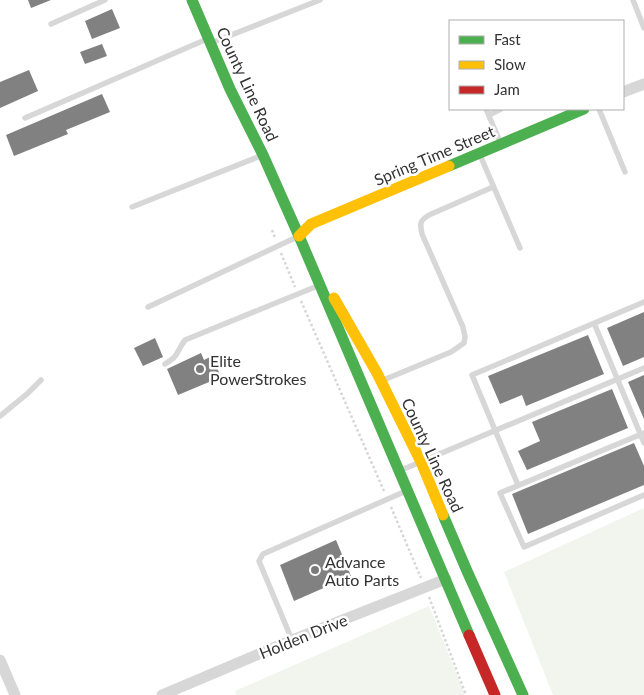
<svg xmlns="http://www.w3.org/2000/svg" width="644" height="695" viewBox="0 0 644 695" font-family="Lato,sans-serif">
<style>
.green{fill:#f1f5ed}
.building{fill:#818181}
.lines{fill:none;stroke-linecap:round;stroke-linejoin:round}
.path{stroke:#d6d6d6;stroke-width:2.5;stroke-dasharray:2.5 2.5;stroke-linecap:butt}
.lane{stroke:#d7d7d7;stroke-width:5.5}
.street{stroke:#d7d7d7;stroke-width:11}
.fast{stroke:#4caf50;stroke-width:11}
.slow{stroke:#ffc107;stroke-width:11}
.jam{stroke:#c62828;stroke-width:11}
.poi-dot{fill:#7a7a7a;stroke:#fff;stroke-width:2}
.labels{text-anchor:middle;dominant-baseline:central;stroke-width:5;stroke-linejoin:round;paint-order:stroke}
.street-label{font-size:16px;fill:#333;stroke:#fff}
.poi-label{font-size:16px;fill:#333;stroke:#fff;text-anchor:start}
</style>
<rect width="100%" height="100%" fill="#fff"/>
<path class="green" d="M 644,508 L 644,695 L 553,695 L 504,572 Z
M 429,606 L 465,695 L 236,695 L 235,691 Z"/>
<path class="building" d="M 28,0 L 51,0 L 31,8 Z
M 112,9 L 120,28 L 92,39 L 85,21 Z
M 102,44 L 107,56 L 85,64 L 80,52 Z
M 29,70 L 38,91 L 0,108 L 0,82 Z
M 102,94 L 110,112 L 66,130 L 68,134 L 14,156 L 6,135 Z
M 644,312 L 644,357 L 623,366 L 607,328 Z
M 588,335 L 604,374 L 526,406 L 522,395 L 500,404 L 488,376 Z
M 155,338 L 163,357 L 143,366 L 134,348 Z
M 201,353 L 204,360 L 212,356 L 221,377 L 178,395 L 167,369 Z
M 644,375 L 644,419 L 628,382 Z
M 612,389 L 628,428 L 527,470 L 518,451 L 540,441 L 532,422 Z
M 634,443 L 644,466 L 644,485 L 528,534 L 512,494 Z
M 336,540 L 351,576 L 294,601 L 280,565 Z"/>
<g class="lines">
<path class="path" d="M 272,230 L 275,238
M 281,253 L 295,287
M 301,301 L 384,491
M 391,507 L 421,578
M 429,597 L 466,695"/>
<path class="lane" d="M 633,0 L 644,28
M 51,24 L 105,0
M 211,43 L 320,0
M 486,109 L 501,144
M 599,109 L 625,172
M 489,115 L 501,109
M 25,118 L 207,39
M 480,155 L 520,248
M 132,207 L 263,155
M 148,307 L 297,237
M 594,323 L 644,443
M 165,364 C 180,355 176,352 185,340 L 320,285
M 381,381 L 451,352 L 464,343 L 465,337 L 463,327 L 422,234 C 420,224 419,221 429,215 L 493,187
M 0,416 L 28,393 L 41,380
M 644,433 L 500,493 L 524,547 L 644,495
M 399,471 L 644,368
M 518,485 L 472,375 L 644,302
M 292,640 L 259,561 L 263,554 L 406,491"/>
<path class="street" d="M 623,92 L 644,84
M 0,660 L 15,695
M 162,695 L 292,640 L 446,579"/>
<path class="fast" d="M 192,0 L 230,89 L 263,155 L 299,236 L 469,635
M 449,166 L 584,109
M 443,515 L 467,571 L 523,695"/>
<path class="slow" d="M 299,236 L 311,224 L 449,166
M 334,298 L 377,373 L 421,462 L 443,515"/>
<path class="jam" d="M 469,635 L 495,695"/>
</g>
<g class="poi-dot">
<circle cx="200" cy="369" r="5"/>
<circle cx="315" cy="570" r="5"/>
</g>
<g class="labels">
<g class="street-label">
<text transform="translate(248 84) rotate(65)">County Line Road</text>
<text transform="translate(434 155) rotate(-23)">Spring Time Street</text>
<text transform="translate(433 455) rotate(65)">County Line Road</text>
<text transform="translate(303 636) rotate(-22)">Holden Drive</text>
</g>
<g class="poi-label">
<text x="210" y="360">Elite<tspan x="210" dy="18">PowerStrokes</tspan></text>
<text x="325" y="561">Advance<tspan x="325" dy="18">Auto Parts</tspan></text>
</g>
</g>
<rect x="449" y="20" width="175" height="90" fill="#ffffff" stroke="#adadad"/>
<rect x="459" y="36" width="25" height="8" fill="#4caf50" stroke="#adadad"/>
<text x="494" y="45" font-size="15" fill="#333333">Fast</text>
<rect x="459" y="61" width="25" height="8" fill="#ffc107" stroke="#adadad"/>
<text x="494" y="70" font-size="15" fill="#333333">Slow</text>
<rect x="459" y="86" width="25" height="8" fill="#c62828" stroke="#adadad"/>
<text x="494" y="95" font-size="15" fill="#333333">Jam</text>
</svg>
